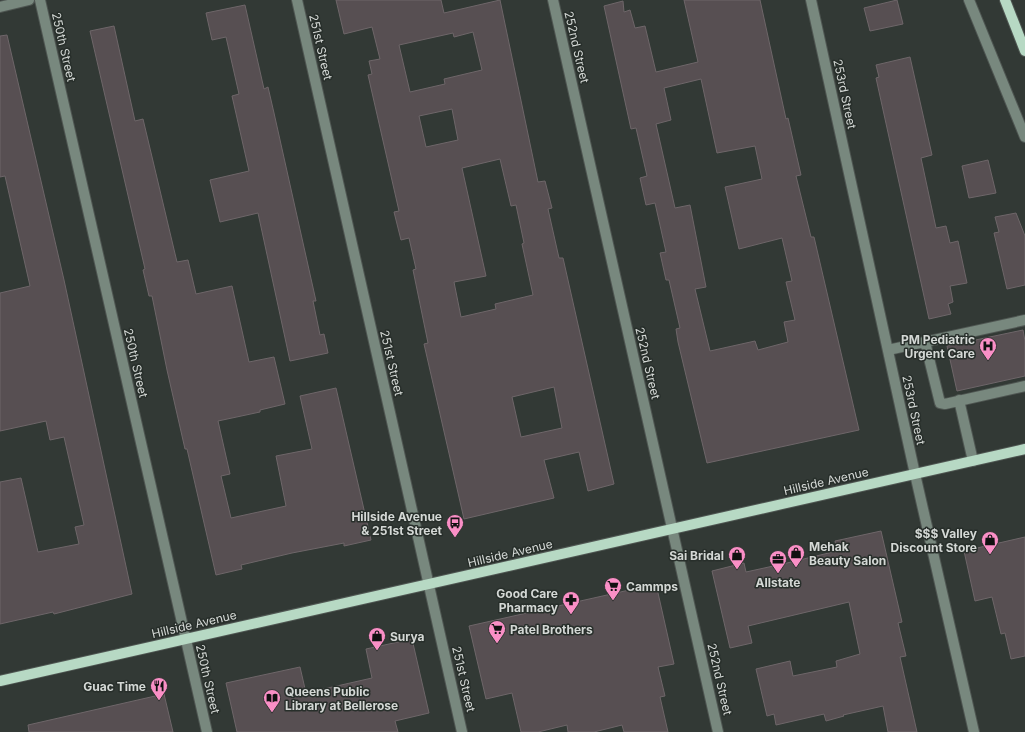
<svg xmlns="http://www.w3.org/2000/svg" width="1025" height="732" viewBox="0 0 1025 732" font-family="Inter,sans-serif">
<style>
.building{fill:#574f52;stroke:#6e6669;fill-rule:evenodd}
.lines{fill:none;stroke-linecap:round;stroke-linejoin:round}
.minor-casing{stroke:#4f5652;stroke-width:12}
.major-casing{stroke:#4f5652;stroke-width:12}
.minor{stroke:#78887e;stroke-width:10}
.major{stroke:#b7d9c4;stroke-width:10}
.labels{text-anchor:middle;dominant-baseline:central;stroke-width:3;stroke-linejoin:round;paint-order:stroke}
.street-label{font-size:12px;fill:#d4d8d5;stroke:#282f2b}
.poi-label{font-size:12px;font-weight:bold;fill:#d4d8d5;stroke:#282f2b;text-anchor:end}
</style>
<rect width="100%" height="100%" fill="#323935"/>
<path class="building" d="M 336,0 L 441,0 L 444,13 L 500,0 L 538,182 L 545,181 L 552,208 L 548,209 L 559,258 L 563,258 L 614,484 L 588,491 L 579,452 L 544,460 L 554,498 L 464,519 L 424,344 L 428,343 L 413,270 L 416,269 L 409,238 L 401,240 L 394,212 L 399,211 L 368,75 L 372,74 L 369,61 L 380,59 L 372,27 L 344,34 ZM 473,32 L 482,70 L 444,79 L 445,84 L 410,92 L 399,45 L 453,33 L 454,37 ZM 452,109 L 458,140 L 426,147 L 419,116 ZM 500,159 L 511,206 L 516,205 L 524,243 L 522,244 L 533,295 L 495,304 L 496,309 L 461,317 L 454,282 L 486,276 L 462,168 ZM 554,387 L 562,428 L 521,437 L 512,397 Z
M 684,0 L 760,0 L 786,119 L 788,118 L 801,175 L 796,176 L 811,237 L 814,237 L 859,430 L 707,463 L 678,342 L 676,329 L 680,328 L 669,280 L 666,280 L 660,253 L 666,252 L 655,203 L 646,205 L 640,178 L 647,176 L 636,128 L 631,129 L 604,6 L 623,1 L 624,12 L 630,10 L 635,28 L 645,26 L 656,72 L 698,62 ZM 701,79 L 717,153 L 755,146 L 762,179 L 725,187 L 739,249 L 782,238 L 792,281 L 786,282 L 795,320 L 784,322 L 788,342 L 758,350 L 755,341 L 710,351 L 695,289 L 706,287 L 690,205 L 675,208 L 656,124 L 671,120 L 664,88 Z
M 897,0 L 903,24 L 870,31 L 864,8 Z
M 245,5 L 264,89 L 268,87 L 274,113 L 316,301 L 313,301 L 320,335 L 324,334 L 328,353 L 290,361 L 258,213 L 220,222 L 210,180 L 249,171 L 232,96 L 239,94 L 226,37 L 212,40 L 206,13 Z
M 114,26 L 135,121 L 143,119 L 177,262 L 188,260 L 196,294 L 232,286 L 249,362 L 274,357 L 285,404 L 260,410 L 260,412 L 218,421 L 230,474 L 221,476 L 231,518 L 286,506 L 276,456 L 312,449 L 300,396 L 336,388 L 371,540 L 344,546 L 344,543 L 292,553 L 241,565 L 242,569 L 216,575 L 187,449 L 185,449 L 167,370 L 152,296 L 149,296 L 143,270 L 145,269 L 90,31 Z
M 7,35 L 64,280 L 132,594 L 54,614 L 53,612 L 0,624 L 0,482 L 21,478 L 38,552 L 79,544 L 75,527 L 84,525 L 64,437 L 50,440 L 46,421 L 0,431 L 0,293 L 30,286 L 5,176 L 0,177 L 0,36 Z
M 910,57 L 932,155 L 921,158 L 936,228 L 946,226 L 950,243 L 958,241 L 967,283 L 950,286 L 953,302 L 948,304 L 951,314 L 929,319 L 876,78 L 879,77 L 876,65 Z
M 988,160 L 996,193 L 969,198 L 962,166 Z
M 1016,213 L 1025,236 L 1025,285 L 1007,289 L 994,233 L 999,232 L 995,217 Z
M 1023,330 L 1025,341 L 1025,376 L 957,391 L 947,346 Z
M 881,531 L 902,622 L 898,623 L 906,656 L 900,657 L 917,732 L 888,732 L 883,706 L 843,715 L 844,716 L 826,721 L 824,714 L 776,725 L 774,714 L 767,716 L 756,669 L 790,661 L 793,676 L 837,667 L 836,661 L 860,654 L 849,602 L 748,626 L 752,643 L 730,648 L 712,571 L 744,563 L 746,572 L 787,563 L 837,551 L 835,541 Z
M 1025,537 L 1025,656 L 1011,659 L 1005,633 L 1001,634 L 992,597 L 975,601 L 964,551 Z
M 656,584 L 674,664 L 658,667 L 665,696 L 660,697 L 668,732 L 624,732 L 622,725 L 594,732 L 568,732 L 567,725 L 538,732 L 521,732 L 512,693 L 486,699 L 469,626 Z
M 412,639 L 429,713 L 395,721 L 398,732 L 237,732 L 226,683 L 300,667 L 306,693 L 372,678 L 366,649 Z
M 164,694 L 173,732 L 29,732 L 28,725 Z"/>
<g class="lines">
<defs>
<path id="minor" d="M 40,0 L 207,732
M 297,0 L 462,732
M 553,0 L 718,732
M 811,0 L 915,474 L 974,732
M 969,0 L 1025,137
M 0,7 L 29,0
M 925,342 L 940,403 L 945,404 L 1025,386
M 888,350 L 1025,320
M 959,400 L 973,461"/>
<path id="major" d="M 1005,0 L 1025,51
M 0,681 L 1025,449"/>
</defs>
<use href="#minor" class="minor-casing"/>
<use href="#major" class="major-casing"/>
<use href="#minor" class="minor"/>
<use href="#major" class="major"/>
</g>
<defs>
<symbol id="hospital-pin" viewBox="-11 -11 22 30"><path d="M0 17L-7.5 6A9.5 9.5 0 1 1 7.5 6Z" fill="#fa8fc6" stroke="#282f2b"/><path d="M-5-5h3v3.5h4V-5h3V5h-3V1.5h-4V5h-3Z" fill="#111"/></symbol>
<symbol id="bus-pin" viewBox="-11 -11 22 30"><path d="M0 17L-7.5 6A9.5 9.5 0 1 1 7.5 6Z" fill="#fa8fc6" stroke="#282f2b"/><path d="M-5-6H5V4H4V6H2V4H-2V6H-4V4H-5ZM-3.5-4V0h7V-4ZM-3.5 1.2v1.5H-2V1.2ZM2 1.2v1.5H3.5V1.2Z" fill="#111"/></symbol>
<symbol id="shop-pin" viewBox="-11 -11 22 30"><path d="M0 17L-7.5 6A9.5 9.5 0 1 1 7.5 6Z" fill="#fa8fc6" stroke="#282f2b"/><path d="M-5-2.5h2.3a2.7 3.5 0 0 1 5.4 0H5L5.5 6h-11ZM-1.5-2.5h3a1.5 2.3 0 0 0-3 0Z" fill="#111"/></symbol>
<symbol id="office-pin" viewBox="-11 -11 22 30"><path d="M0 17L-7.5 6A9.5 9.5 0 1 1 7.5 6Z" fill="#fa8fc6" stroke="#282f2b"/><path d="M-6-3h4V-5.5h4V-3h4V5H-6ZM-1-4.5V-3h2v-1.5ZM-6 0V1H6V0Z" fill="#111"/></symbol>
<symbol id="supermarket-pin" viewBox="-11 -11 22 30"><path d="M0 17L-7.5 6A9.5 9.5 0 1 1 7.5 6Z" fill="#fa8fc6" stroke="#282f2b"/><path d="M-6-5.5h2.5l.6 2H6L4.5 2H-2.5L-4.4-4H-6ZM-1.5 3.2a1.3 1.3 0 1 0 .1 0ZM3 3.2a1.3 1.3 0 1 0 .1 0Z" fill="#111"/></symbol>
<symbol id="pharmacy-pin" viewBox="-11 -11 22 30"><path d="M0 17L-7.5 6A9.5 9.5 0 1 1 7.5 6Z" fill="#fa8fc6" stroke="#282f2b"/><path d="M-2-6h4v4h4v4h-4v4h-4v-4h-4v-4h4Z" fill="#111"/></symbol>
<symbol id="restaurant-pin" viewBox="-11 -11 22 30"><path d="M0 17L-7.5 6A9.5 9.5 0 1 1 7.5 6Z" fill="#fa8fc6" stroke="#282f2b"/><path d="M-5-6h1v4h1v-4h1v4h1v-4h1v5L-1.5 .5V6h-2V.5L-5-1ZM5-6V6H3V1.5H1.5Q1.5-4 5-6Z" fill="#111"/></symbol>
<symbol id="library-pin" viewBox="-11 -11 22 30"><path d="M0 17L-7.5 6A9.5 9.5 0 1 1 7.5 6Z" fill="#fa8fc6" stroke="#282f2b"/><path d="M-6-4Q-3-5.5-.7-3.5V5Q-3 3-6 4ZM6-4Q3-5.5 .7-3.5V5Q3 3 6 4Z" fill="#111"/></symbol>
</defs>
<g fill-rule="evenodd">
<use href="#hospital-pin" x="978" y="336" width="20" height="27"/>
<use href="#bus-pin" x="445" y="513" width="20" height="27"/>
<use href="#shop-pin" x="980" y="530" width="20" height="27"/>
<use href="#shop-pin" x="786" y="543" width="20" height="27"/>
<use href="#shop-pin" x="727" y="545" width="20" height="27"/>
<use href="#office-pin" x="768" y="549" width="20" height="27"/>
<use href="#supermarket-pin" x="603" y="576" width="20" height="27"/>
<use href="#pharmacy-pin" x="561" y="590" width="20" height="27"/>
<use href="#supermarket-pin" x="487" y="619" width="20" height="27"/>
<use href="#shop-pin" x="367" y="626" width="20" height="27"/>
<use href="#restaurant-pin" x="149" y="676" width="20" height="27"/>
<use href="#library-pin" x="262" y="688" width="20" height="27"/>
</g>
<g class="labels">
<g class="street-label">
<text transform="translate(64 47) rotate(77)">250th Street</text>
<text transform="translate(321 47) rotate(77)">251st Street</text>
<text transform="translate(577 47) rotate(77)">252nd Street</text>
<text transform="translate(845 94) rotate(78)">253rd Street</text>
<text transform="translate(136 363) rotate(77)">250th Street</text>
<text transform="translate(392 363) rotate(77)">251st Street</text>
<text transform="translate(648 363) rotate(77)">252nd Street</text>
<text transform="translate(914 410) rotate(78)">253rd Street</text>
<text transform="translate(826 481) rotate(-13)">Hillside Avenue</text>
<text transform="translate(510 553) rotate(-13)">Hillside Avenue</text>
<text transform="translate(194 624) rotate(-13)">Hillside Avenue</text>
<text transform="translate(208 679) rotate(77)">250th Street</text>
<text transform="translate(464 679) rotate(77)">251st Street</text>
<text transform="translate(720 679) rotate(77)">252nd Street</text>
</g>
<g class="poi-label">
<text x="975" y="339">PM Pediatric<tspan x="975" dy="14">Urgent Care</tspan></text>
<text x="442" y="516">Hillside Avenue<tspan x="442" dy="14">&amp; 251st Street</tspan></text>
<text x="977" y="533">$$$ Valley<tspan x="977" dy="14">Discount Store</tspan></text>
<text x="809" y="546" text-anchor="start">Mehak<tspan x="809" dy="14">Beauty Salon</tspan></text>
<text x="724" y="555">Sai Bridal</text>
<text x="778" y="582" text-anchor="middle">Allstate</text>
<text x="626" y="586" text-anchor="start">Cammps</text>
<text x="558" y="593">Good Care<tspan x="558" dy="14">Pharmacy</tspan></text>
<text x="510" y="629" text-anchor="start">Patel Brothers</text>
<text x="390" y="636" text-anchor="start">Surya</text>
<text x="146" y="686">Guac Time</text>
<text x="285" y="691" text-anchor="start">Queens Public<tspan x="285" dy="14">Library at Bellerose</tspan></text>
</g>
</g>
</svg>
